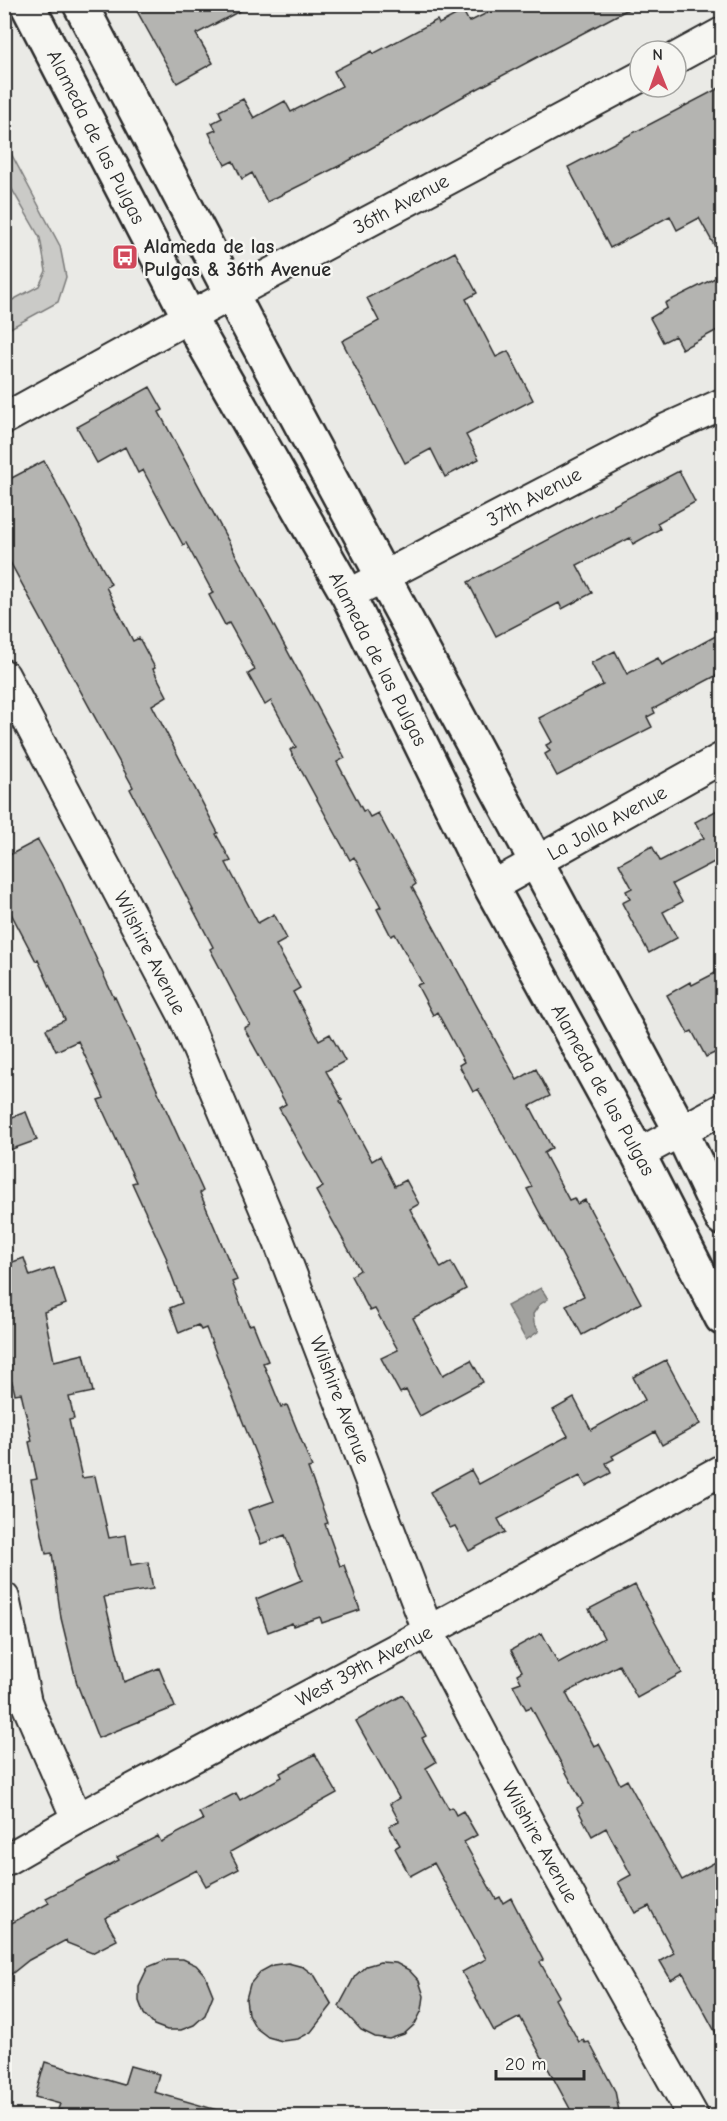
<svg xmlns="http://www.w3.org/2000/svg" width="727" height="2121" viewBox="0 0 727 2121" font-family="'Comic Neue',sans-serif">
<style>
.green{fill:#cacac7;stroke:#7a7a79;stroke-width:1.5}
.water{fill:#a1a19e;stroke:#727270;stroke-width:1.5}
.building{fill:#b4b4b1;stroke:#2b2b2b;stroke-width:1.5}
.lines{fill:none;stroke-linecap:round;stroke-linejoin:round}
.street-casing{stroke:#2b2b2b;stroke-width:34}
.secondary-casing{stroke:#2b2b2b;stroke-width:38}
.street{stroke:#f6f6f2;stroke-width:30}
.secondary{stroke:#f6f6f2;stroke-width:33}
.labels{text-anchor:middle;dominant-baseline:central;stroke-width:5;stroke-linejoin:round;paint-order:stroke}
.street-label{font-size:20px;fill:#2b2b2b;stroke:#f6f6f2}
.poi-label{font-size:20px;font-weight:bold;fill:#2b2b2b;stroke:#f6f6f2;text-anchor:start}
</style>
<rect width="100%" height="100%" fill="#eaeae6"/>
<filter id="ink" filterUnits="userSpaceOnUse"><feTurbulence type="fractalNoise" baseFrequency=".0167" numOctaves="2"/><feDisplacementMap in="SourceGraphic" scale="12" xChannelSelector="R" yChannelSelector="G"/><feConvolveMatrix kernelMatrix="1 2 1 2 8 2 1 2 1" color-interpolation-filters="sRGB"/></filter>
<g filter="url(#ink)">
<path class="green" d="M 5,142 L 60,246 L 66,277 L 58,302 L 5,331 L 5,304 L 39,286 L 46,271 L 40,238 L 5,177 Z"/>
<path class="water" d="M 541,1288 L 548,1299 L 539,1305 L 533,1314 L 534,1323 L 539,1331 L 526,1340 L 507,1306 Z"/>
<path class="building" d="M 133,4 L 253,4 L 196,34 L 213,63 L 177,83 Z
M 638,4 L 462,97 L 343,164 L 267,202 L 252,173 L 242,179 L 233,161 L 225,165 L 209,133 L 216,130 L 212,123 L 222,118 L 219,111 L 243,99 L 254,118 L 285,101 L 291,112 L 342,86 L 334,71 L 372,51 L 373,54 L 437,20 L 439,24 L 463,11 L 469,22 L 503,5 Z
M 723,86 L 723,261 L 699,218 L 677,230 L 670,216 L 610,248 L 568,167 Z
M 455,252 L 477,293 L 466,299 L 496,357 L 508,351 L 533,400 L 466,435 L 479,459 L 445,477 L 431,449 L 405,463 L 342,341 L 379,321 L 367,298 Z
M 723,274 L 723,327 L 682,349 L 675,336 L 663,342 L 650,318 L 667,308 L 665,303 Z
M 150,387 L 163,410 L 159,412 L 345,758 L 337,762 L 363,811 L 366,810 L 370,817 L 378,813 L 416,884 L 412,887 L 517,1080 L 536,1069 L 550,1096 L 530,1106 L 552,1148 L 544,1153 L 569,1200 L 574,1198 L 577,1204 L 585,1200 L 641,1303 L 582,1335 L 566,1305 L 584,1296 L 527,1189 L 532,1187 L 478,1089 L 473,1092 L 459,1065 L 464,1062 L 437,1012 L 433,1015 L 417,985 L 422,983 L 395,934 L 391,936 L 377,909 L 381,907 L 354,857 L 350,860 L 290,750 L 296,747 L 271,701 L 265,705 L 248,674 L 255,670 L 229,623 L 225,625 L 209,595 L 213,593 L 186,543 L 183,545 L 143,470 L 138,473 L 125,447 L 97,463 L 77,427 Z
M 44,461 L 111,584 L 106,587 L 133,641 L 139,638 L 155,668 L 153,669 L 167,696 L 152,705 L 218,833 L 216,834 L 231,861 L 226,863 L 258,923 L 274,914 L 287,939 L 276,945 L 300,988 L 293,992 L 319,1040 L 330,1034 L 345,1061 L 326,1071 L 342,1100 L 340,1101 L 372,1161 L 380,1156 L 395,1186 L 406,1180 L 419,1204 L 410,1209 L 441,1268 L 451,1262 L 466,1289 L 413,1318 L 443,1375 L 471,1360 L 483,1382 L 420,1416 L 406,1390 L 400,1393 L 381,1358 L 398,1350 L 375,1309 L 370,1311 L 351,1276 L 360,1270 L 316,1191 L 323,1187 L 279,1108 L 286,1104 L 244,1028 L 250,1025 L 210,949 L 213,947 L 130,789 L 133,787 L 4,551 L 4,482 Z
M 679,471 L 695,502 L 657,523 L 660,529 L 633,544 L 630,538 L 577,565 L 592,593 L 562,609 L 559,603 L 496,636 L 468,582 Z
M 723,632 L 723,672 L 653,709 L 655,713 L 647,717 L 652,727 L 557,776 L 545,754 L 550,751 L 546,745 L 552,742 L 539,718 L 603,685 L 591,663 L 615,651 L 627,674 L 658,658 L 662,665 Z
M 723,807 L 723,874 L 716,861 L 672,884 L 682,902 L 663,912 L 677,938 L 649,953 L 622,903 L 630,899 L 626,891 L 632,888 L 619,864 L 652,846 L 660,861 L 704,838 L 695,822 Z
M 38,840 L 62,883 L 114,998 L 115,997 L 203,1191 L 200,1193 L 237,1280 L 232,1282 L 249,1325 L 253,1324 L 268,1361 L 263,1363 L 281,1407 L 287,1405 L 312,1467 L 308,1468 L 328,1523 L 325,1524 L 340,1566 L 344,1565 L 360,1610 L 322,1623 L 320,1617 L 293,1626 L 292,1623 L 268,1632 L 256,1599 L 302,1580 L 285,1535 L 261,1544 L 248,1510 L 274,1501 L 206,1328 L 201,1330 L 198,1325 L 179,1333 L 170,1308 L 182,1303 L 166,1260 L 167,1259 L 132,1183 L 136,1182 L 98,1100 L 104,1098 L 78,1041 L 56,1051 L 46,1029 L 65,1020 L 38,960 L 36,961 L 4,900 L 4,858 Z
M 723,969 L 723,1049 L 706,1057 L 692,1031 L 688,1033 L 667,995 L 690,982 L 692,985 Z
M 26,1112 L 37,1140 L 4,1152 L 4,1120 Z
M 24,1258 L 30,1276 L 54,1268 L 66,1304 L 44,1312 L 54,1361 L 84,1354 L 93,1392 L 69,1397 L 74,1419 L 69,1420 L 82,1478 L 95,1476 L 109,1538 L 126,1535 L 131,1565 L 148,1562 L 153,1589 L 104,1597 L 124,1682 L 159,1668 L 175,1707 L 98,1738 L 77,1684 L 61,1618 L 52,1553 L 46,1554 L 31,1480 L 37,1479 L 29,1442 L 32,1441 L 21,1393 L 15,1394 L 12,1382 L 4,1383 L 4,1265 Z
M 666,1360 L 700,1424 L 662,1445 L 655,1432 L 612,1456 L 614,1459 L 606,1463 L 611,1473 L 586,1486 L 580,1476 L 498,1519 L 505,1532 L 469,1551 L 455,1526 L 450,1528 L 430,1492 L 471,1470 L 479,1484 L 568,1436 L 553,1410 L 574,1398 L 591,1430 L 645,1400 L 633,1377 Z
M 635,1585 L 682,1673 L 637,1698 L 619,1665 L 566,1693 L 594,1746 L 599,1744 L 620,1784 L 627,1780 L 682,1880 L 723,1858 L 723,2046 L 683,1973 L 671,1980 L 660,1961 L 674,1953 L 649,1906 L 635,1913 L 618,1882 L 631,1875 L 606,1828 L 592,1836 L 577,1808 L 583,1804 L 531,1707 L 526,1709 L 513,1685 L 521,1682 L 517,1674 L 522,1671 L 511,1650 L 542,1633 L 558,1663 L 604,1638 L 589,1609 Z
M 403,1695 L 426,1736 L 422,1738 L 436,1762 L 426,1768 L 449,1809 L 452,1807 L 456,1815 L 463,1811 L 477,1835 L 464,1842 L 496,1899 L 500,1897 L 503,1903 L 511,1898 L 543,1960 L 540,1962 L 559,1996 L 555,1999 L 579,2042 L 583,2040 L 585,2043 L 589,2042 L 615,2091 L 620,2116 L 574,2116 L 520,2017 L 494,2031 L 462,1972 L 486,1959 L 434,1863 L 410,1876 L 395,1848 L 400,1845 L 389,1826 L 399,1821 L 390,1804 L 399,1798 L 356,1721 Z
M 315,1754 L 337,1793 L 230,1852 L 239,1869 L 206,1886 L 197,1870 L 105,1918 L 117,1940 L 92,1953 L 67,1943 L 66,1940 L 29,1960 L 4,1980 L 4,1927 L 49,1903 L 46,1898 L 119,1860 L 117,1857 L 158,1836 L 161,1842 L 203,1820 L 199,1812 L 236,1793 L 240,1800 L 282,1777 L 280,1773 Z
M 168,1959 L 183,1959 L 196,1965 L 205,1975 L 213,1995 L 205,2015 L 194,2025 L 181,2030 L 167,2030 L 154,2025 L 144,2014 L 139,2001 L 139,1986 L 148,1967 Z
M 380,1962 L 396,1963 L 409,1970 L 419,1981 L 424,1996 L 422,2010 L 415,2024 L 404,2034 L 389,2039 L 375,2037 L 361,2030 L 339,2006 L 355,1976 L 366,1966 Z
M 288,1963 L 303,1967 L 315,1976 L 332,2005 L 311,2032 L 298,2039 L 282,2041 L 268,2037 L 256,2028 L 248,2014 L 246,1999 L 250,1984 L 260,1972 L 273,1965 Z
M 45,2062 L 124,2085 L 130,2066 L 159,2074 L 154,2092 L 217,2110 L 216,2116 L 66,2116 L 67,2112 L 58,2109 L 60,2104 L 35,2097 Z"/>
<g class="lines">
<defs>
<path id="street" d="M 676,58 L 722,33
M 4,419 L 189,317 L 640,77
M 348,595 L 664,430 L 722,404
M 4,675 L 183,1014 L 279,1242 L 428,1631 L 530,1825 L 693,2116
M 491,887 L 722,758
M 638,1154 L 722,1109
M 4,1598 L 26,1702 L 77,1819
M 4,1861 L 77,1819 L 396,1649 L 722,1470"/>
<path id="secondary" d="M 27,4 L 189,317 L 348,595 L 491,887 L 638,1154 L 722,1318
M 80,4 L 244,318 L 681,1131 L 722,1218"/>
</defs>
<use href="#street" class="street-casing"/>
<use href="#secondary" class="secondary-casing"/>
<use href="#street" class="street"/>
<use href="#secondary" class="secondary"/>
</g>
</g>
<defs>
<symbol id="bus-square" viewBox="-11 -11 22 22"><rect x="-9" y="-9" width="18" height="18" rx="4" fill="#d1495b" stroke="#f6f6f2"/><path d="M-5-6H5V4H4V6H2V4H-2V6H-4V4H-5ZM-3.5-4V0h7V-4ZM-3.5 1.2v1.5H-2V1.2ZM2 1.2v1.5H3.5V1.2Z" fill="#fff"/></symbol>
</defs>
<g fill-rule="evenodd">
<use href="#bus-square" x="110" y="242" width="30" height="30"/>
</g>
<g class="labels">
<g class="street-label">
<text transform="translate(96 137) rotate(63)">Alameda de las Pulgas</text>
<text transform="translate(401 204) rotate(-28)">36th Avenue</text>
<text transform="translate(534 497) rotate(-28)">37th Avenue</text>
<text transform="translate(378 659) rotate(63)">Alameda de las Pulgas</text>
<text transform="translate(607 823) rotate(-29)">La Jolla Avenue</text>
<text transform="translate(150 953) rotate(63)">Wilshire Avenue</text>
<text transform="translate(603 1090) rotate(61)">Alameda de las Pulgas</text>
<text transform="translate(340 1400) rotate(69)">Wilshire Avenue</text>
<text transform="translate(364 1666) rotate(-28)">West 39th Avenue</text>
<text transform="translate(540 1842) rotate(61)">Wilshire Avenue</text>
</g>
<g class="poi-label">
<text x="144" y="246">Alameda de las<tspan x="144" dy="23">Pulgas &amp; 36th Avenue</tspan></text>
</g>
</g>
<rect width="727" height="2121" fill="none" stroke="#f6f6f2" stroke-width="24"/>
<rect x="12" y="12" width="703" height="2097" fill="none" stroke="#2b2b2b" stroke-width="2" filter="url(#ink)"/>
<g transform="translate(658 69) rotate(359)"><circle r="28" fill="#f6f6f2" stroke="#a5a5a2" stroke-width="1.5"/>
<path d="M0-4.5L10 22L0 15L-10 22Z" fill="#d1495b"/>
<text y="-9" font-size="16" font-weight="bold" text-anchor="middle" fill="#2b2b2b">N</text>
</g>
<path d="M496 2070v9h88v-9" fill="none" stroke="#2b2b2b" stroke-width="3"/>
<text x="505" y="2070" font-size="18" fill="#2b2b2b" stroke="#f6f6f2" stroke-width="4.5" paint-order="stroke">20 m</text>
</svg>
